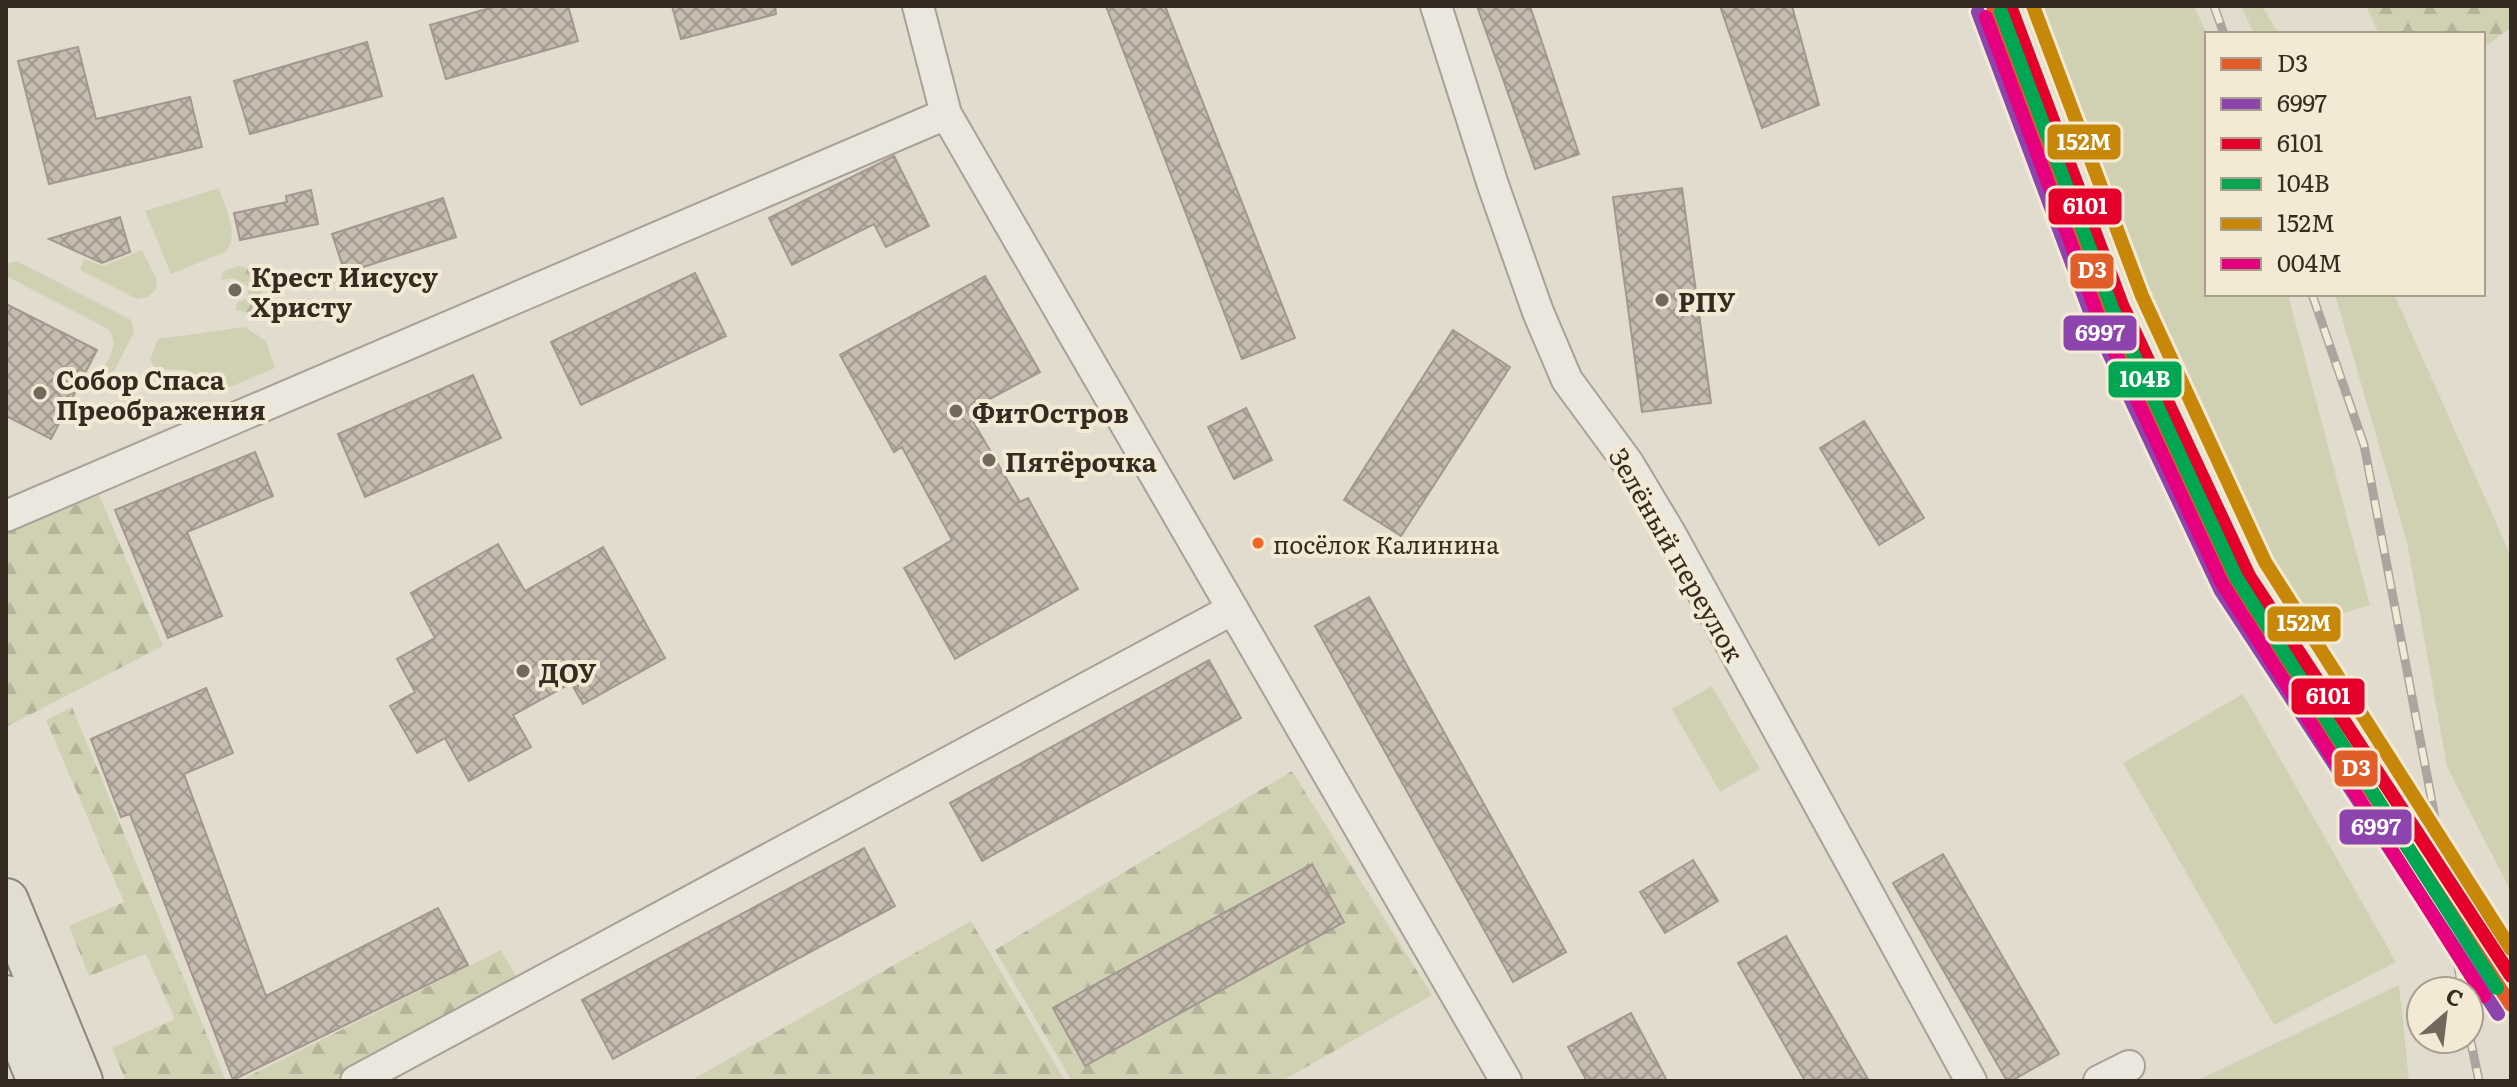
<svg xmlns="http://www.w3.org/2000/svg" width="2517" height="1087" viewBox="0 0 2517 1087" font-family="Literata,serif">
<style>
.grass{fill:#d0d1b2}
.forest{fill:url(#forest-firs);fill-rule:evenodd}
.building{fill:url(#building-cross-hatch);stroke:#a2988d;stroke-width:2}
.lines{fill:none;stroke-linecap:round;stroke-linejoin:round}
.street-casing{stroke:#a7a197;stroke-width:34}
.primary-casing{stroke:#8d877e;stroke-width:48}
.street{stroke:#eae7df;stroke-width:30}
.primary{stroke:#e2ddd1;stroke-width:44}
.rail-casing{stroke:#aaa69f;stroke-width:9}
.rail{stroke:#f3ead5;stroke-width:6;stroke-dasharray:18;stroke-linecap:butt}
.rail-1-casing{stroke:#f3ead5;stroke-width:20}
.rail-2-casing{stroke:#f3ead5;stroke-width:20}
.rail-3-casing{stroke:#f3ead5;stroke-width:20}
.rail-4-casing{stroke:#f3ead5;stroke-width:20}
.rail-5-casing{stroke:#f3ead5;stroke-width:20}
.rail-6-casing{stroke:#f3ead5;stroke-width:20}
.rail-1{stroke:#e15d29;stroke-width:14}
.rail-2{stroke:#8e44ad;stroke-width:14}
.rail-3{stroke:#e4002b;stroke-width:14}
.rail-4{stroke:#00a651;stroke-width:14}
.rail-5{stroke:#c78708;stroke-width:14}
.rail-6{stroke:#e5007d;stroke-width:14}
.poi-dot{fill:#72695d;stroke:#f3ead5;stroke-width:3}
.bus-dot{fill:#f26522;stroke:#f3ead5;stroke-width:3}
.labels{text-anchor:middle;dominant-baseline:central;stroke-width:8;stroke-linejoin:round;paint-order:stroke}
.bus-label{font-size:24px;fill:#362b20;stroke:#f3ead5;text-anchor:start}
.poi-label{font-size:26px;font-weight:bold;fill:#362b20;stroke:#f3ead5;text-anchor:start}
.street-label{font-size:26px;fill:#362b20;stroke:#f3ead5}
.line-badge{stroke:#f3ead5;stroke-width:3}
.badge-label{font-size:22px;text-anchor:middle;font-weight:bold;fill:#fff}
</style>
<defs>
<pattern id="forest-firs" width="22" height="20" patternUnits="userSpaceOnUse" patternTransform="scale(2)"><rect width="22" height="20" fill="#d0d1b2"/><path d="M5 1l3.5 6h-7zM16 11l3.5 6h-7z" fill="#b3b499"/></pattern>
<pattern id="building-cross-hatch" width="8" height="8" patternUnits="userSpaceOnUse" patternTransform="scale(2)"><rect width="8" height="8" fill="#c5bbaf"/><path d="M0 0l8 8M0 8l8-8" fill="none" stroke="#a1988e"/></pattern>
</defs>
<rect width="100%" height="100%" fill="#e2dcce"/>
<path class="grass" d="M 2029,6 L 2194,6 L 2207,34 L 2207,294 L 2288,294 L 2370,605 L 2297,627 L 2120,247 Z
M 2241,6 L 2262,6 L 2279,34 L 2254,34 Z
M 219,188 C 225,208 241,235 225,252 L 171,274 L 145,211 Z
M 142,250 L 156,278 L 157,288 L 148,297 L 137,299 L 80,270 L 84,259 L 103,266 Z
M 17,261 L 131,320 L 134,332 L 108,383 L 98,378 C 106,362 122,345 108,329 L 6,276 L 6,264 Z
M 2335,294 L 2394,294 L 2511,556 L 2511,892 L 2447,767 L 2407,542 Z
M 245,327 L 266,341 L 275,368 L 221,391 L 186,370 L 156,369 L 150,360 L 158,339 Z
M 1712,686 L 1760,769 L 1720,792 L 1672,709 Z
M 2243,694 L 2396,962 L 2274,1025 L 2123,763 Z
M 2399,985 L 2409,1081 L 2198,1080 Z"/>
<path class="forest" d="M 2366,6 L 2511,6 L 2511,28 L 2483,48 L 2483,34 L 2379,34 Z
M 238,266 L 252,269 L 263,291 L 250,313 L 235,310 L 237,302 L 247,299 L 249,287 L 233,278 L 221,280 L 223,271 Z
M 99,495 L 163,646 L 6,727 L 6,534 Z
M 72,707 L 226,1081 L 126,1081 L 112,1048 L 175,1019 L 146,954 L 89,976 L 69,926 L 124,902 L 46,720 Z
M 1292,771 L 1432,995 L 1282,1081 L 1072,1081 L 995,950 ZM 1311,865 L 1343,922 L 1086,1065 L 1054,1007 Z
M 971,921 L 1065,1081 L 690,1081 Z
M 501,950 L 522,986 L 349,1081 L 239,1081 Z"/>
<path class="building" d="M 497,6 L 568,6 L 578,41 L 446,79 L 430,25 Z
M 672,6 L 775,6 L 776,14 L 681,39 Z
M 1106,6 L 1165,6 L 1295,338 L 1242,359 Z
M 1477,6 L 1530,6 L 1579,154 L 1535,169 Z
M 1720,6 L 1792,6 L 1819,105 L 1762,128 Z
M 367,42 L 382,96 L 250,134 L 234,81 Z
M 78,47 L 96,119 L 190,97 L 202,147 L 49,184 L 18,61 Z
M 894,156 L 929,226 L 886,247 L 874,224 L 792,265 L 769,218 Z
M 1682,188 L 1711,403 L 1642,412 L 1613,197 Z
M 311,190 L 318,224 L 240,240 L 234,213 L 287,202 L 286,196 Z
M 443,198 L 456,237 L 345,273 L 332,234 Z
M 120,217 L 130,252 L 102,263 L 49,239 Z
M 695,273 L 726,336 L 581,405 L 551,342 Z
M 985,276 L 1040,372 L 967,411 L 1020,502 L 1028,498 L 1078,589 L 955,659 L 904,568 L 952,540 L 902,447 L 894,452 L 840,355 Z
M 6,304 L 97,350 L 51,439 L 6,416 Z
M 1453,330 L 1510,367 L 1401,536 L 1344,500 Z
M 473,375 L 501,438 L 365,497 L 338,434 Z
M 1246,408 L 1272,460 L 1234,479 L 1208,427 Z
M 1864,421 L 1924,518 L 1879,545 L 1820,448 Z
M 255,452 L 273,496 L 187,532 L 222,616 L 168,638 L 115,510 Z
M 498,544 L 525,591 L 603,547 L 665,658 L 583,704 L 571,683 L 513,715 L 531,747 L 469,781 L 445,738 L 417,753 L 390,706 L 415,692 L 397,659 L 435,638 L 411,593 Z
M 1369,597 L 1566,952 L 1513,982 L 1315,626 Z
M 1209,660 L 1241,718 L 982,861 L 950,803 Z
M 206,688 L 233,753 L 184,774 L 266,996 L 438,908 L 468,965 L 233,1080 L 130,814 L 121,817 L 91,739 Z
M 864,848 L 895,906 L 613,1059 L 582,1000 Z
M 1943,854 L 2059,1054 L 2011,1081 L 2007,1081 L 1893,883 Z
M 1693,860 L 1718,901 L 1665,933 L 1640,892 Z
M 1312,864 L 1344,922 L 1085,1066 L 1053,1008 Z
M 1786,936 L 1869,1081 L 1805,1081 L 1738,963 Z
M 1631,1013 L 1667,1081 L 1587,1081 L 1568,1047 Z"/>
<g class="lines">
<defs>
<path id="street" d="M 918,6 L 946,114 L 1506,1081
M 1436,6 L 1493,185 L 1538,312 L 1567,380 L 1628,463 L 1670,533 L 1971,1081
M 6,516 L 946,114
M 356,1081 L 1233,609
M 2099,1081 L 2129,1066"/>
<path id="primary" d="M 6,901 L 80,1081
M 6,998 L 40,1081"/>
</defs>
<use href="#street" class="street-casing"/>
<use href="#primary" class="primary-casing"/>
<use href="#street" class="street"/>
<use href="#primary" class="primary"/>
<defs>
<path id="rail" d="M 2214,6 L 2224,34
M 2312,294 L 2364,445 L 2433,807 L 2462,991
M 2469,1033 L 2479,1081"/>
</defs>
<use href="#rail" class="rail-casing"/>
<use href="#rail" class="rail"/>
<defs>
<path id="rail-1" d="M 1993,6 L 2107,311 L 2235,584 L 2511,1005"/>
<path id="rail-2" d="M 1978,12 L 2092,317 L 2221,591 L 2498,1014"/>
<path id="rail-3" d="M 2010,6 L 2122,305 L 2249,576 L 2511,976"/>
<path id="rail-4" d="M 2001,12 L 2112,308 L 2236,577 L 2497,988"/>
<path id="rail-5" d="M 2033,6 L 2142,296 L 2265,562 L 2511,949"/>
<path id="rail-6" d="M 1986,17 L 2097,313 L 2222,583 L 2484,996"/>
</defs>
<use href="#rail-1" class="rail-1-casing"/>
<use href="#rail-2" class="rail-2-casing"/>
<use href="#rail-3" class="rail-3-casing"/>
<use href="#rail-4" class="rail-4-casing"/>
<use href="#rail-5" class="rail-5-casing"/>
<use href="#rail-6" class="rail-6-casing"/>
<use href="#rail-1" class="rail-1"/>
<use href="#rail-2" class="rail-2"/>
<use href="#rail-3" class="rail-3"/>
<use href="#rail-4" class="rail-4"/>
<use href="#rail-5" class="rail-5"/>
<use href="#rail-6" class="rail-6"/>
</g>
<g class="poi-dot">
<circle cx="235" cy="290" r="8"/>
<circle cx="1662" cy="300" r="8"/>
<circle cx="40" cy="393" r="8"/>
<circle cx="956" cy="411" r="8"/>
<circle cx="989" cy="460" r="8"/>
<circle cx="523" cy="671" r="8"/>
</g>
<circle class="bus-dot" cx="1258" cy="543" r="7"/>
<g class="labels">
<g class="bus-label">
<text x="1273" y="543">посёлок Калинина</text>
</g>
<g class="poi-label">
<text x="251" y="275">Крест Иисусу<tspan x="251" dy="30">Христу</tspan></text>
<text x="1678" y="300">РПУ</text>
<text x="56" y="378">Собор Спаса<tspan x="56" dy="30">Преображения</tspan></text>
<text x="972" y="411">ФитОстров</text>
<text x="1005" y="460">Пятёрочка</text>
<text x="539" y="671">ДОУ</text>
</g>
<g class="street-label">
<text transform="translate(1678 554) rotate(60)">Зелёный переулок</text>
</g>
</g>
<g class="line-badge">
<rect x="2046" y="123" width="76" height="38" rx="8" fill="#c78708"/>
<rect x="2047" y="187" width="76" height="39" rx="8" fill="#e4002b"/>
<rect x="2069" y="252" width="46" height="38" rx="8" fill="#e15d29"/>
<rect x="2062" y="314" width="76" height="38" rx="8" fill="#8e44ad"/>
<rect x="2107" y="360" width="76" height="39" rx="8" fill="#00a651"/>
<rect x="2266" y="605" width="76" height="38" rx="8" fill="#c78708"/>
<rect x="2290" y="677" width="76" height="39" rx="8" fill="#e4002b"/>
<rect x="2333" y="749" width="46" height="39" rx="8" fill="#e15d29"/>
<rect x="2338" y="808" width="75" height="38" rx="8" fill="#8e44ad"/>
</g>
<g class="badge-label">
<text x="2084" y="150">152М</text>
<text x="2085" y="214">6101</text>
<text x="2092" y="278">D3</text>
<text x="2100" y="341">6997</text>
<text x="2145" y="387">104В</text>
<text x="2304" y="631">152М</text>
<text x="2328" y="704">6101</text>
<text x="2356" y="776">D3</text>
<text x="2376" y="835">6997</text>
</g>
<rect width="2517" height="1087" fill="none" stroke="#362b20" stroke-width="16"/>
<rect x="2205" y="32" width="280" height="264" fill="#f3ead5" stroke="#a79e8d" stroke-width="2"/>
<rect x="2221" y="58" width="40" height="12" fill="#e15d29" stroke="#a79e8d" stroke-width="2"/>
<text x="2277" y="72" font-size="24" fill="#362b20">D3</text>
<rect x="2221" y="98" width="40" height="12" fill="#8e44ad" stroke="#a79e8d" stroke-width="2"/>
<text x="2277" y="112" font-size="24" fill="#362b20">6997</text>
<rect x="2221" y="138" width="40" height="12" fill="#e4002b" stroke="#a79e8d" stroke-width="2"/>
<text x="2277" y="152" font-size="24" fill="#362b20">6101</text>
<rect x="2221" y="178" width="40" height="12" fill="#00a651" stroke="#a79e8d" stroke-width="2"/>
<text x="2277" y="192" font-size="24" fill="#362b20">104В</text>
<rect x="2221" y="218" width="40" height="12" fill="#c78708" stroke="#a79e8d" stroke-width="2"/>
<text x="2277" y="232" font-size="24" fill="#362b20">152М</text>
<rect x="2221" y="258" width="40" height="12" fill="#e5007d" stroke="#a79e8d" stroke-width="2"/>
<text x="2277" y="272" font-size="24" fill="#362b20">004М</text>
<g transform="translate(2445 1015) rotate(28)"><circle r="38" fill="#f3ead5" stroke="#a79e8d" stroke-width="2"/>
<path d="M0-6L14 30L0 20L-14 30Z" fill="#72695d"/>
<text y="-12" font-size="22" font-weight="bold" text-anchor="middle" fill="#362b20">С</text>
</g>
</svg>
